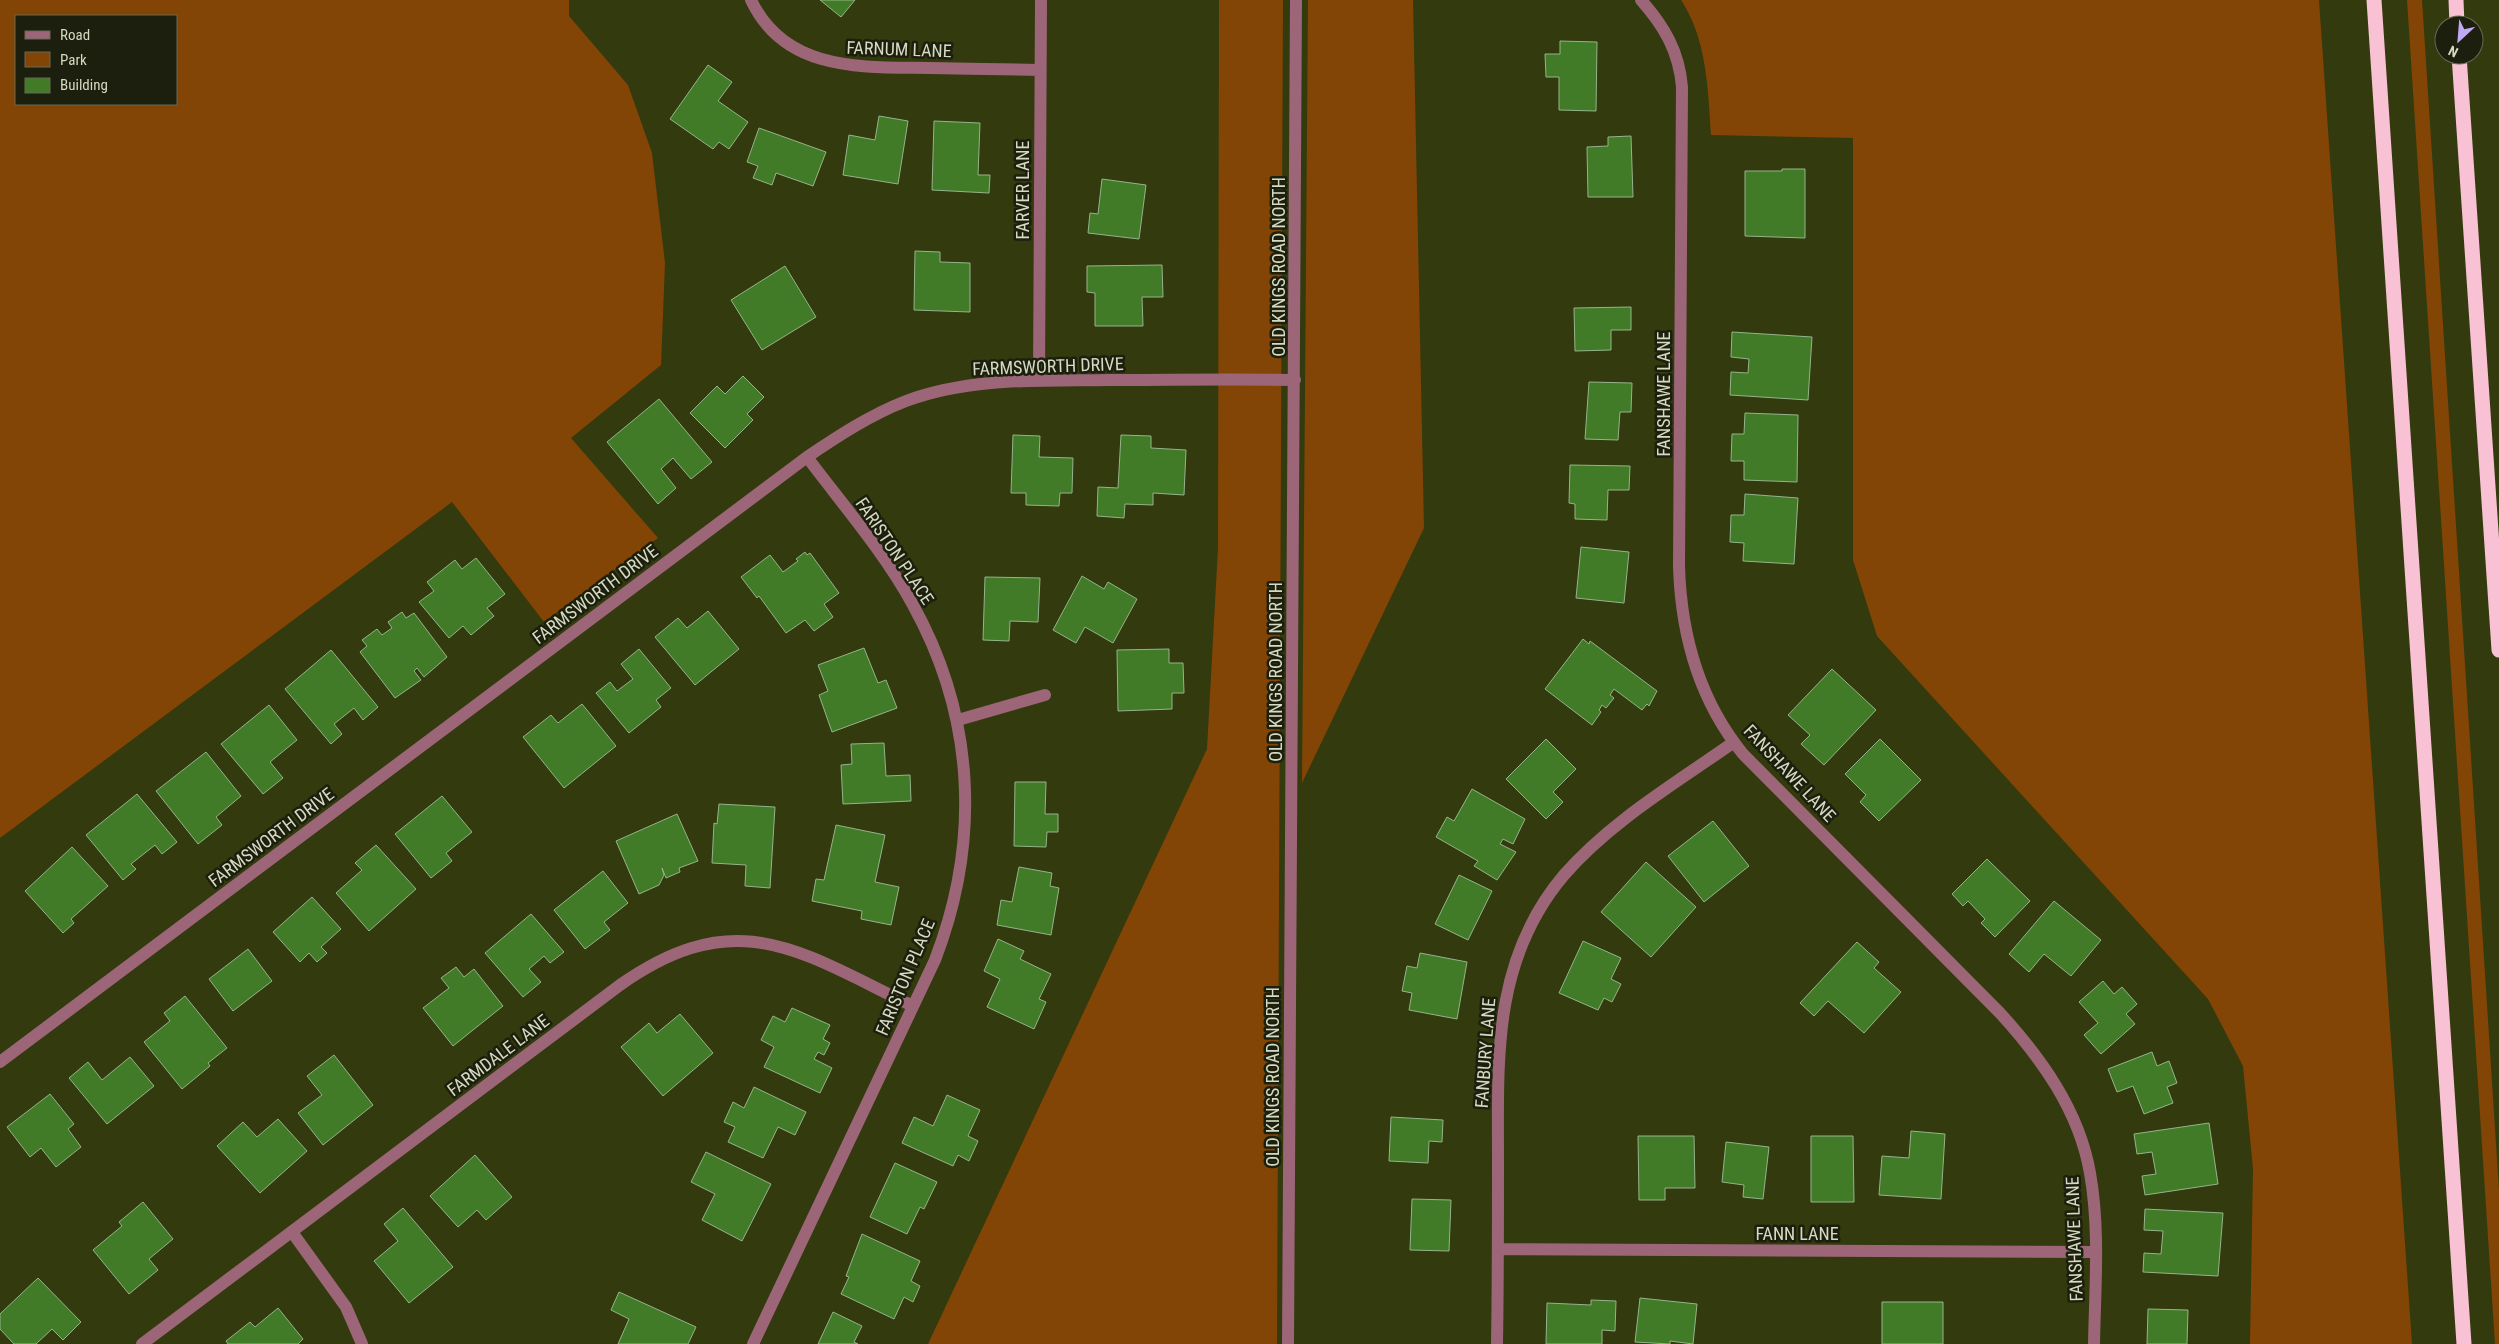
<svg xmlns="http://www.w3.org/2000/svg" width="2499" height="1344" viewBox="0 0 2499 1344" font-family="'Roboto Condensed',sans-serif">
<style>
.green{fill:#824506;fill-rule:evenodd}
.building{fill:#417b27;stroke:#96b48c}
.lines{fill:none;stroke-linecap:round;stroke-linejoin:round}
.minor{stroke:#9c6678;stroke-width:12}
.highway{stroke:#f9c2d4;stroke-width:15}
.labels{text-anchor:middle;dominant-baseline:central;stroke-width:5;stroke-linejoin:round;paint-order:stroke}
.street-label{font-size:18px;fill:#d5dac2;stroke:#1c1f0d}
</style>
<rect width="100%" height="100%" fill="#333a0e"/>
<path class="green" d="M 0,0 L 569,0 L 569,16 L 628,85 L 652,153 L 665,263 L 661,365 L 571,438 L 658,538 L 544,622 L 452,502 L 0,838 ZM 16,16 L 176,16 L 176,104 L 16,104 Z
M 1219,0 L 1283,0 L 1277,1344 L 928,1344 L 1207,749 L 1218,548 Z
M 1308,0 L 1413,0 L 1424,528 L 1302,783 Z
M 1681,0 L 2319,0 L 2412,1344 L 2250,1344 L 2253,1169 L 2243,1066 L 2208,999 L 1877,636 L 1853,560 L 1853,138 L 1711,135 C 1708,90 1707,39 1681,0 Z
M 2407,0 L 2422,0 L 2499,1190 L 2499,1344 L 2495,1344 Z"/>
<path class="building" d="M 820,0 L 855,0 L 841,17 Z
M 1560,41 L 1597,42 L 1596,111 L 1559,110 L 1559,77 L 1546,77 L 1545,54 L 1560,54 Z
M 708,65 L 732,82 L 718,101 L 748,122 L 729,149 L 719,142 L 713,149 L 670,119 Z
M 879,116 L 908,121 L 898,184 L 843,175 L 849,135 L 875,140 Z
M 934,121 L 980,123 L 978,175 L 990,175 L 989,193 L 932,190 Z
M 759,128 L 826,152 L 813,186 L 776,173 L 772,185 L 753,178 L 758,166 L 747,162 Z
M 1631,136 L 1633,197 L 1588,197 L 1587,147 L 1608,146 L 1608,137 Z
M 1782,169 L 1805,169 L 1805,238 L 1745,236 L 1745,171 L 1782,171 Z
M 1102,179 L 1146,185 L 1139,239 L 1088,233 L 1090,213 L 1098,214 Z
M 915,251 L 940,252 L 940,262 L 970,263 L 970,312 L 914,310 Z
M 1162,265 L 1163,297 L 1142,297 L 1143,326 L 1095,326 L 1095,293 L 1087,292 L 1087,266 Z
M 785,266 L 816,317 L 762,350 L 731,300 Z
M 1631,307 L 1631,330 L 1611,330 L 1611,350 L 1575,351 L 1574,308 Z
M 1732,332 L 1812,337 L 1808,400 L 1730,395 L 1731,372 L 1748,373 L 1749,359 L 1731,357 Z
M 743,376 L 764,397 L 747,414 L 753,420 L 725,448 L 690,413 L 717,386 L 725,394 Z
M 1589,382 L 1632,383 L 1631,412 L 1620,412 L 1618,440 L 1585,439 Z
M 659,399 L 712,462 L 691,479 L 673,458 L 661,469 L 676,488 L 658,504 L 607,442 Z
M 1745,413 L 1798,415 L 1797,482 L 1744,480 L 1744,461 L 1731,461 L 1732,434 L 1744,434 Z
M 1013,435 L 1040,436 L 1039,457 L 1073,458 L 1072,493 L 1060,493 L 1059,506 L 1026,505 L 1026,493 L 1011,493 Z
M 1121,435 L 1151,436 L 1151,448 L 1186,450 L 1184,495 L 1153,493 L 1153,505 L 1125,504 L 1124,518 L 1097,516 L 1098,487 L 1118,488 Z
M 1570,465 L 1630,466 L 1629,490 L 1608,490 L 1607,520 L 1575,519 L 1575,504 L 1569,503 Z
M 1745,494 L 1798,498 L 1794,564 L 1743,561 L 1744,543 L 1730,542 L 1731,515 L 1744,515 Z
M 1581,547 L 1629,552 L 1624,603 L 1576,598 Z
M 805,552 L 807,555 L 810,553 L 839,593 L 824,604 L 833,617 L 814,631 L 805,620 L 786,633 L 759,596 L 757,598 L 741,577 L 770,555 L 783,572 L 798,561 L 796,559 Z
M 476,558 L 505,594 L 487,608 L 494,616 L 471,635 L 463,626 L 449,638 L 419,602 L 434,591 L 427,582 L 455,560 L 462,569 Z
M 1082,576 L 1104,589 L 1108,582 L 1137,599 L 1113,643 L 1085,627 L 1076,643 L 1053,630 Z
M 985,577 L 1040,578 L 1038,622 L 1010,621 L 1009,641 L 983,640 Z
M 708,611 L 739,649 L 695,685 L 655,637 L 678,618 L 687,628 Z
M 402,612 L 406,618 L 414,613 L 447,657 L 424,677 L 417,668 L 414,671 L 421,680 L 395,698 L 360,652 L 367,646 L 362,640 L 377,629 L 382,635 L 392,628 L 388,622 Z
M 1583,639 L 1589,644 L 1590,641 L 1657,691 L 1649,706 L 1647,704 L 1642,710 L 1614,689 L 1610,695 L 1614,698 L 1606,708 L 1602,705 L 1599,710 L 1601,712 L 1592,725 L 1545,689 Z
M 864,648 L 878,683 L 886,680 L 897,708 L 832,732 L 819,695 L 828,691 L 818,665 Z
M 639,649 L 671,688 L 656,700 L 661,707 L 629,733 L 596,693 L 610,682 L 617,691 L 633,679 L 621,664 Z
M 1169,649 L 1169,663 L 1183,663 L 1184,693 L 1172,693 L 1172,709 L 1118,711 L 1117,650 Z
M 331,650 L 378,707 L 363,720 L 354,708 L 334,724 L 342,734 L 331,744 L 285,689 Z
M 1832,669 L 1876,710 L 1824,765 L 1801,744 L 1810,735 L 1788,715 Z
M 582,704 L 616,746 L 564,788 L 523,737 L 551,715 L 558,723 Z
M 269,705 L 297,740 L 270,762 L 283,778 L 263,794 L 221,744 Z
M 1546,739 L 1576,769 L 1553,792 L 1563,802 L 1546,819 L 1506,779 Z
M 1880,739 L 1921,780 L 1879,821 L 1860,802 L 1866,795 L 1845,774 Z
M 884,743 L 886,776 L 910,775 L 911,801 L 843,804 L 841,765 L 852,764 L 851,744 Z
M 206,752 L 241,796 L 216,817 L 222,825 L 198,844 L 156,791 Z
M 1015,782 L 1046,782 L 1045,814 L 1058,814 L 1058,832 L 1047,832 L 1046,847 L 1014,846 Z
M 1472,789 L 1525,819 L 1513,844 L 1503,839 L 1500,844 L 1516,852 L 1497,880 L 1474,866 L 1478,861 L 1436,837 L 1447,817 L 1454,821 Z
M 137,794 L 177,842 L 162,854 L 155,845 L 131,864 L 136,869 L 123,880 L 86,835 Z
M 442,796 L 472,832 L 446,853 L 452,861 L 431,878 L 395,834 Z
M 719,804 L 775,807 L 770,888 L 745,886 L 746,865 L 712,863 L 714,823 L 717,824 Z
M 677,814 L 698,861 L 679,868 L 680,872 L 666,878 L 662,868 L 664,875 L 659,885 L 639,894 L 616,841 Z
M 1713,821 L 1749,866 L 1704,902 L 1668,856 Z
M 836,825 L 885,835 L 875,882 L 899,887 L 891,925 L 861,919 L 862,911 L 812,901 L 816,879 L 824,880 Z
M 376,845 L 416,889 L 369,931 L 336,893 L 362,870 L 355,863 Z
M 72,847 L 108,886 L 71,919 L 74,923 L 63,933 L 25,891 Z
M 1987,859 L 2030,901 L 1995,937 L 1981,923 L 1985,919 L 1968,901 L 1963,906 L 1952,894 Z
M 1646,862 L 1696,907 L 1651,957 L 1601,912 Z
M 1019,867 L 1052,873 L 1050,886 L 1059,888 L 1051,935 L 997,925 L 1001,900 L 1012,902 Z
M 603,871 L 628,903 L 604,922 L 610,930 L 585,949 L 554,910 Z
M 1459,875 L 1492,891 L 1468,940 L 1435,924 Z
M 312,897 L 341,929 L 321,947 L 327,953 L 317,962 L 309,953 L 300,962 L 273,932 Z
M 2054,901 L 2101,940 L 2071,976 L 2044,954 L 2029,972 L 2009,954 Z
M 531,914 L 564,952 L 550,963 L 544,956 L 529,969 L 541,982 L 523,997 L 485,953 Z
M 998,939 L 1024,951 L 1020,959 L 1051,974 L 1039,999 L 1046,1002 L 1034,1029 L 987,1007 L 1000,979 L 984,971 Z
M 1583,941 L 1621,958 L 1611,979 L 1621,984 L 1612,1002 L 1604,998 L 1598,1010 L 1559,993 Z
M 1857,942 L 1879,962 L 1874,968 L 1901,992 L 1864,1033 L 1828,1001 L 1814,1016 L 1800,1003 Z
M 248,949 L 272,981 L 233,1011 L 209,979 Z
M 1420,953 L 1467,962 L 1457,1019 L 1409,1010 L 1412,993 L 1402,991 L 1407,966 L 1417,968 Z
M 456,967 L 464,977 L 474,969 L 503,1006 L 453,1046 L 423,1008 L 449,988 L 441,978 Z
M 2103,981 L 2114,994 L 2122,987 L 2137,1004 L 2126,1014 L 2135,1024 L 2101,1054 L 2084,1035 L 2098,1023 L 2079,1002 Z
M 185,996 L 227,1048 L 208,1063 L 210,1066 L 182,1089 L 144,1042 L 170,1021 L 164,1013 Z
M 792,1008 L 830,1025 L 823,1039 L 830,1043 L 824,1055 L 818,1052 L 814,1059 L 832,1068 L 820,1093 L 764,1067 L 774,1047 L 761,1040 L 773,1016 L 785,1022 Z
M 680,1014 L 713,1053 L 663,1096 L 621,1047 L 649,1023 L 657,1033 Z
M 2152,1052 L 2157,1066 L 2169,1061 L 2177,1083 L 2167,1087 L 2173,1103 L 2144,1114 L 2133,1086 L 2117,1092 L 2108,1069 Z
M 334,1055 L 373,1105 L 323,1145 L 298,1113 L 322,1095 L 307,1076 Z
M 130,1057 L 154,1086 L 107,1124 L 69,1078 L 88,1062 L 102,1080 Z
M 754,1087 L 806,1112 L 795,1135 L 778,1127 L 763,1158 L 728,1142 L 735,1127 L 724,1122 L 733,1102 L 744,1108 Z
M 50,1094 L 74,1124 L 68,1129 L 81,1147 L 56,1167 L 41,1148 L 30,1157 L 7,1127 Z
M 947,1095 L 980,1110 L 968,1136 L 978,1141 L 969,1161 L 958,1155 L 953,1166 L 902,1143 L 914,1117 L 933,1126 Z
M 1391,1117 L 1443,1120 L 1442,1142 L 1429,1141 L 1428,1163 L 1389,1161 Z
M 278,1119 L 307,1151 L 260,1193 L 217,1146 L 243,1122 L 257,1137 Z
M 2209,1123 L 2218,1184 L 2145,1195 L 2142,1176 L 2156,1174 L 2152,1152 L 2137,1154 L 2134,1134 Z
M 1911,1131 L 1945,1134 L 1941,1199 L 1879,1195 L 1882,1156 L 1909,1158 Z
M 1638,1136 L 1694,1136 L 1695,1188 L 1665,1188 L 1665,1200 L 1639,1200 Z
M 1811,1136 L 1853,1136 L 1854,1202 L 1811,1202 Z
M 1726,1142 L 1769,1147 L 1763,1199 L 1743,1197 L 1744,1185 L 1722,1182 Z
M 706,1152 L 771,1184 L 742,1241 L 702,1220 L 715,1194 L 691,1182 Z
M 475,1155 L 512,1197 L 486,1220 L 477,1210 L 458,1227 L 430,1196 Z
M 895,1163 L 937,1182 L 924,1209 L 920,1207 L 907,1234 L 870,1217 Z
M 1412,1199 L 1451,1200 L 1449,1251 L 1410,1250 Z
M 143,1202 L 173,1239 L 149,1259 L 158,1270 L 129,1294 L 93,1250 L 122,1226 L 119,1222 Z
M 403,1208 L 453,1267 L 409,1303 L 374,1261 L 398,1241 L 384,1224 Z
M 2145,1209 L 2223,1213 L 2218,1276 L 2143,1272 L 2144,1253 L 2161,1254 L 2163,1231 L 2144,1230 Z
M 862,1234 L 920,1261 L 911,1281 L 920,1286 L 913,1302 L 904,1297 L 894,1319 L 841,1294 L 849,1277 L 846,1276 Z
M 38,1278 L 81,1322 L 63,1340 L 52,1329 L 36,1344 L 14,1344 L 0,1329 L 0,1314 Z
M 619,1292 L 696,1327 L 688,1344 L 618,1344 L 629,1319 L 611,1310 Z
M 1640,1298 L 1697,1304 L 1693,1344 L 1670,1341 L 1670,1344 L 1635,1342 Z
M 1591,1300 L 1616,1301 L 1615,1331 L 1602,1330 L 1602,1344 L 1546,1344 L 1547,1303 L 1591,1305 Z
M 1882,1302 L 1943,1302 L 1943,1344 L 1882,1344 Z
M 278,1308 L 303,1339 L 298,1344 L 228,1344 L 226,1341 L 250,1322 L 255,1327 Z
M 2148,1309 L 2188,1310 L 2187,1344 L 2147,1344 Z
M 833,1312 L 862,1326 L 854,1342 L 858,1344 L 818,1344 Z"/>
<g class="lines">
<path class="minor" d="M 751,0 C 785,72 862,67 929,68 C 966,69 1003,69 1040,70
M 1641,0 C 1664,26 1679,51 1682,87 L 1679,566 C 1681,634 1699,700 1743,754 L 2000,1013 C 2041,1058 2079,1110 2090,1173 C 2100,1229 2095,1288 2094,1344
M 1039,381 L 1041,0
M 958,720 L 1045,695
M 0,1062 L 807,457 C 838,436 870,415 906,401 C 971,377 1041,381 1109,380 C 1171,380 1233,379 1295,380
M 292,1232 L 346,1307 L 362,1344
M 1498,1249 L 2095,1252
M 142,1344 L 620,985 C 738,902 800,952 913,1006
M 753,1344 L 935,960 C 981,841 975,717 913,605 C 884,552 843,505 807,457
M 1288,1344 L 1296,0
M 1497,1344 C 1498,1283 1498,1223 1498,1162 C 1498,1058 1492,960 1564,875 C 1611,821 1676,783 1734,742"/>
<path class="highway" d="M 2374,0 L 2464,1344
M 2456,0 L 2457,25
M 2459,55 L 2499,650"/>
</g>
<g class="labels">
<g class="street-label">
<text transform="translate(899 49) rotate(2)">FARNUM LANE</text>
<text transform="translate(1022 190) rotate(-90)">FARVER LANE</text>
<text transform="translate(1278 267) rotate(-90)">OLD KINGS ROAD NORTH</text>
<text transform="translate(1048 366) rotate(-2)">FARMSWORTH DRIVE</text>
<text transform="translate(1663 394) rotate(-90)">FANSHAWE LANE</text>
<text transform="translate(895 551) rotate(56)">FARISTON PLACE</text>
<text transform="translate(595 594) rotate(-37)">FARMSWORTH DRIVE</text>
<text transform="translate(1275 672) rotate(-90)">OLD KINGS ROAD NORTH</text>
<text transform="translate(1790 773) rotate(47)">FANSHAWE LANE</text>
<text transform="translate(271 837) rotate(-37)">FARMSWORTH DRIVE</text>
<text transform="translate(905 977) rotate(-67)">FARISTON PLACE</text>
<text transform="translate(1485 1053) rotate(-86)">FANBURY LANE</text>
<text transform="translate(498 1055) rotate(-37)">FARMDALE LANE</text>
<text transform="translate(1272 1077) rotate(-90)">OLD KINGS ROAD NORTH</text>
<text x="1797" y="1233">FANN LANE</text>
<text transform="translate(2074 1239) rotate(-92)">FANSHAWE LANE</text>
</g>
</g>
<rect x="15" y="15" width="162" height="90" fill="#1c1f0d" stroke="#666a55"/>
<rect x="25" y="31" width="25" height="8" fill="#9c6678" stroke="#666a55"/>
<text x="60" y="40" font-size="15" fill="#d5dac2">Road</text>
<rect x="25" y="52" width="25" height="15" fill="#824506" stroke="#666a55"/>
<text x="60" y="65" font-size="15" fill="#d5dac2">Park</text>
<rect x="25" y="78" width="25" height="15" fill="#417b27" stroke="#666a55"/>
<text x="60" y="90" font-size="15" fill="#d5dac2">Building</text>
<g transform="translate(2459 40) rotate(206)"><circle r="24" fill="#1c1f0d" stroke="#666a55"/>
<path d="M0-4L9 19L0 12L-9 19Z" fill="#bfa9f4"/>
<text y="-8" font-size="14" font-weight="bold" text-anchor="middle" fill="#d5dac2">N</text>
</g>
</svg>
